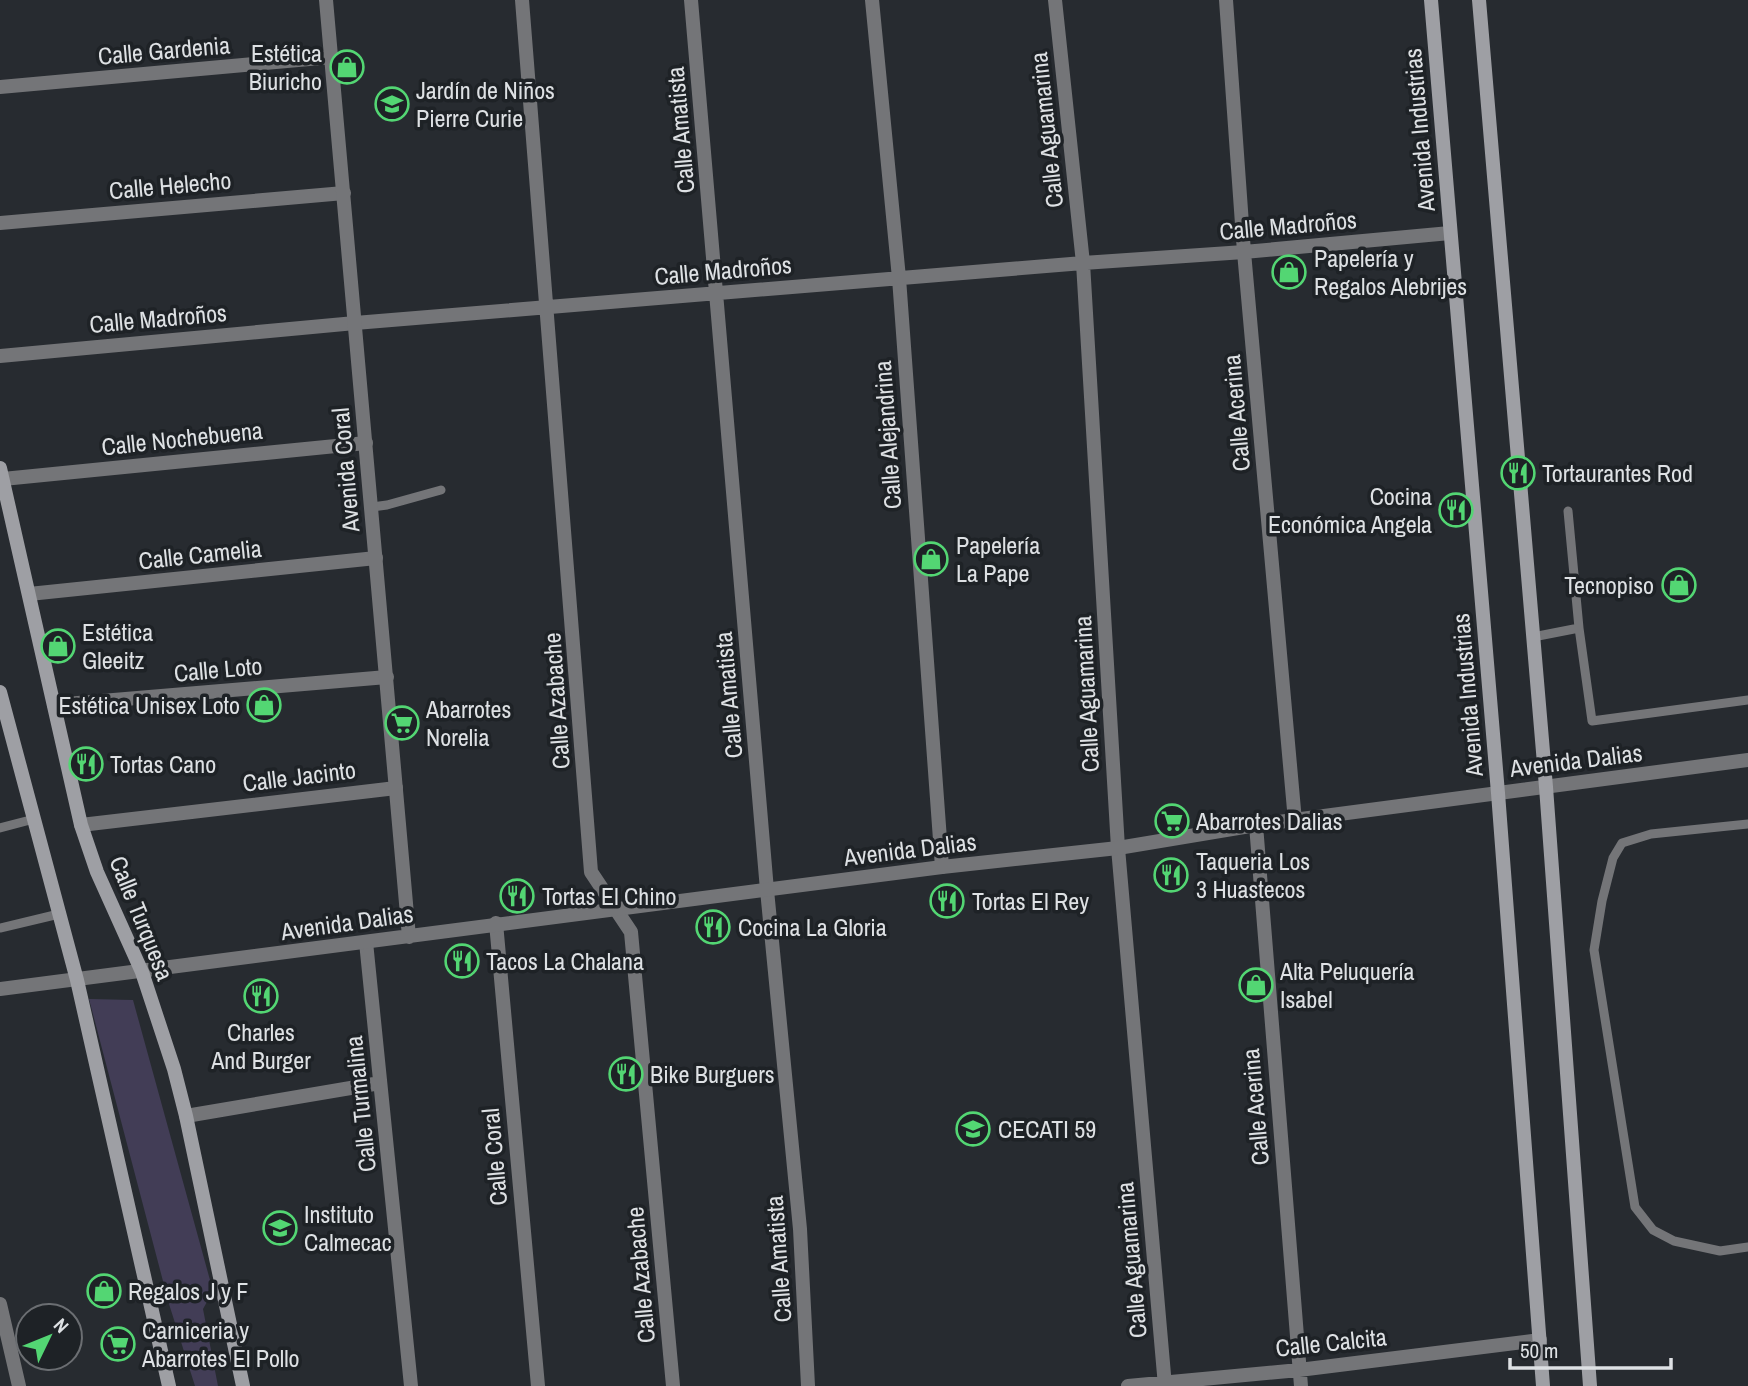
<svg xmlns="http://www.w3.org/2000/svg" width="1748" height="1386" viewBox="0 0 1748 1386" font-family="'Archivo Narrow',sans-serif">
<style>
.grass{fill:#423d56}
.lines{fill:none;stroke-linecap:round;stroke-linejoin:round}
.service{stroke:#747578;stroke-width:9}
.minor{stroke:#747578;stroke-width:14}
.tertiary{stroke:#747578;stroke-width:14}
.secondary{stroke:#9e9fa4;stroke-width:14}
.labels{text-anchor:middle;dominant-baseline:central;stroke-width:7;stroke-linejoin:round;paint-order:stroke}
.street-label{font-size:24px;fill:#dee1e4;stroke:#1e2226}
.poi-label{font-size:24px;fill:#dee1e4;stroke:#1e2226;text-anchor:start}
</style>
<rect width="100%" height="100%" fill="#272b30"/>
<path class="grass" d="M 89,999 L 133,1000 L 213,1291 L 203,1309 L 218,1386 L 195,1386 L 169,1304 Z"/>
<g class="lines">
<path class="service" d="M 372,507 L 387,505 L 441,490
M 1568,511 L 1579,628
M 1533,637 L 1579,628 L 1592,721 L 1748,700
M 1748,824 L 1651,834 L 1622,843 L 1613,858 L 1602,901 L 1594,950 L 1635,1207 L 1653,1230 L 1674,1241 L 1720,1251 L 1748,1247
M 0,828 L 34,819
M 0,928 L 59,914"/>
<path class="minor" d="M 522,0 L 591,872 L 631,932 L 673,1386
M 691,0 L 767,890 L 800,1229 L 808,1386
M 872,0 L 899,278 L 942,867
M 1055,0 L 1083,263 L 1118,848 L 1165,1386
M 1226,0 L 1244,252 L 1295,821
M 0,87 L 332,57
M 0,223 L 344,193
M 0,356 L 355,323 L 1083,263 L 1244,252 L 1450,233
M 3,479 L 366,443
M 29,594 L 376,558
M 54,705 L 387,677
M 81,825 L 396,788
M 1256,825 L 1301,1386
M 496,923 L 538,1386
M 366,942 L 411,1386
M 186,1116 L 380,1083
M 0,1304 L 19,1386
M 1128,1386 L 1299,1370 L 1540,1340"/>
<path class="tertiary" d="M 326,0 L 409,937
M 0,989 L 942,867 L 1118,848 L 1256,825 L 1748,760"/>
<path class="secondary" d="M 1431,0 L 1498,793 L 1543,1386
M 1479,0 L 1546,787 L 1590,1386
M 0,468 L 81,825 L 97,872 L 142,972 L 174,1069 L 186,1116 L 243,1386
M 0,692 L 77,980 L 169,1386"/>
</g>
<defs>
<symbol id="shop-ring" viewBox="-11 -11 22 22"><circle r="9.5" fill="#1e2226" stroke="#53d673" stroke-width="1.5"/><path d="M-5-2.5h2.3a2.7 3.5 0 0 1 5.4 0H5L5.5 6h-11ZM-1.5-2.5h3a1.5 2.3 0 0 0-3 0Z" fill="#53d673"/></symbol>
<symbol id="school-ring" viewBox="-11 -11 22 22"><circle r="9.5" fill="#1e2226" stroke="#53d673" stroke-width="1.5"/><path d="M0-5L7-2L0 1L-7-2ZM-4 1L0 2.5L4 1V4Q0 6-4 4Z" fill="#53d673"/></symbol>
<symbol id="restaurant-ring" viewBox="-11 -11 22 22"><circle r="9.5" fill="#1e2226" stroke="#53d673" stroke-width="1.5"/><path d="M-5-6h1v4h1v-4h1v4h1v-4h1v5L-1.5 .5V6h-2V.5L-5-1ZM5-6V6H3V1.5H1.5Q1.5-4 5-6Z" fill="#53d673"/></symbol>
<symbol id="supermarket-ring" viewBox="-11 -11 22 22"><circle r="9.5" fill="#1e2226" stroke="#53d673" stroke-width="1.5"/><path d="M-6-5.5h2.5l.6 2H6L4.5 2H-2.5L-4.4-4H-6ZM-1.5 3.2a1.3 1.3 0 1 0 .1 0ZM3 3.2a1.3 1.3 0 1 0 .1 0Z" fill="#53d673"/></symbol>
</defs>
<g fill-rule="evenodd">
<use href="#shop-ring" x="328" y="48" width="38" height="38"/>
<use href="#school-ring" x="373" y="85" width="38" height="38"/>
<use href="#shop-ring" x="1270" y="253" width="38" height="38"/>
<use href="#restaurant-ring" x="1499" y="454" width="38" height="38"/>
<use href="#restaurant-ring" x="1437" y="491" width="38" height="38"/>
<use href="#shop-ring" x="912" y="540" width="38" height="38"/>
<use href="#shop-ring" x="1660" y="566" width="38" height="38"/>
<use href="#shop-ring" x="39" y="627" width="38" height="38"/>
<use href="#shop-ring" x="245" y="686" width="38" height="38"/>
<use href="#supermarket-ring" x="383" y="704" width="38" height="38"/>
<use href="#restaurant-ring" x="67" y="745" width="38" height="38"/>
<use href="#supermarket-ring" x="1153" y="802" width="38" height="38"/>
<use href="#restaurant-ring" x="1152" y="856" width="38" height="38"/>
<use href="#restaurant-ring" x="498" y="877" width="38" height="38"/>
<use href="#restaurant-ring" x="928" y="882" width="38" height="38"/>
<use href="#restaurant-ring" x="694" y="908" width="38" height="38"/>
<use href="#restaurant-ring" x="443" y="942" width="38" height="38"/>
<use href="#shop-ring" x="1237" y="966" width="38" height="38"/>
<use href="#restaurant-ring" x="242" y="977" width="38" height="38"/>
<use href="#restaurant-ring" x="607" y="1055" width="38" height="38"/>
<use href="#school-ring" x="954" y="1110" width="38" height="38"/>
<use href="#school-ring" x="261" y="1209" width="38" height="38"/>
<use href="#shop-ring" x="85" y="1272" width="38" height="38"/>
<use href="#supermarket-ring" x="99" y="1325" width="38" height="38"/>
</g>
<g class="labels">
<g class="street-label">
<text transform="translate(164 50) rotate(-5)">Calle Gardenia</text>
<text transform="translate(680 130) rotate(-95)">Calle Amatista</text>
<text transform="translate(1046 130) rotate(-96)">Calle Aguamarina</text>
<text transform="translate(1419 130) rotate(-95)">Avenida Industrias</text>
<text transform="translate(170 185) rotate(-5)">Calle Helecho</text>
<text transform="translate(1288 225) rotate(-5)">Calle Madroños</text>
<text transform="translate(723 270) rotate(-5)">Calle Madroños</text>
<text transform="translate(158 318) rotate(-5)">Calle Madroños</text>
<text transform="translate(1236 413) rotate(-95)">Calle Acerina</text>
<text transform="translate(887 435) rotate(-94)">Calle Alejandrina</text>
<text transform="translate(182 438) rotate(-6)">Calle Nochebuena</text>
<text transform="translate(345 470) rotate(-95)">Avenida Coral</text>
<text transform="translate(200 554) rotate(-6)">Calle Camelia</text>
<text transform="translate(218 669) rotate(-5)">Calle Loto</text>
<text transform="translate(1086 694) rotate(-93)">Calle Aguamarina</text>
<text transform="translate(728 695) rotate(-95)">Calle Amatista</text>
<text transform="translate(1467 695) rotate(-95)">Avenida Industrias</text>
<text transform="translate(556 701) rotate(-94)">Calle Azabache</text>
<text transform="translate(1576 760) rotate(-7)">Avenida Dalias</text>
<text transform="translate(299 776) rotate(-7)">Calle Jacinto</text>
<text transform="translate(910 849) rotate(-7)">Avenida Dalias</text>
<text transform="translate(142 918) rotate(68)">Calle Turquesa</text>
<text transform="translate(347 922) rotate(-8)">Avenida Dalias</text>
<text transform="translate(360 1104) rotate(-96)">Calle Turmalina</text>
<text transform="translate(1255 1107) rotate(-95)">Calle Acerina</text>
<text transform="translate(494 1157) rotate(-95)">Calle Coral</text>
<text transform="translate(778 1259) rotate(-94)">Calle Amatista</text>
<text transform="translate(1131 1260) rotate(-95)">Calle Aguamarina</text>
<text transform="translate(640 1275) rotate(-95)">Calle Azabache</text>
<text transform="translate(1331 1342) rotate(-6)">Calle Calcita</text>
</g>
<g class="poi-label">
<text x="322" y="53" text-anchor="end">Estética<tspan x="322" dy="28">Biuricho</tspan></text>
<text x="416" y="90">Jardín de Niños<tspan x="416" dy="28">Pierre Curie</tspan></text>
<text x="1314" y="258">Papelería y<tspan x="1314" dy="28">Regalos Alebrijes</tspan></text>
<text x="1542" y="473">Tortaurantes Rod</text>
<text x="1432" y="496" text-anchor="end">Cocina<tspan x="1432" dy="28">Económica Angela</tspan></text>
<text x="956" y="545">Papelería<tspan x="956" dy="28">La Pape</tspan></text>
<text x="1654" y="585" text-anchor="end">Tecnopiso</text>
<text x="82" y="632">Estética<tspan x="82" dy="28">Gleeitz</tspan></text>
<text x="240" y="705" text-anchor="end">Estética Unisex Loto</text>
<text x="426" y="709">Abarrotes<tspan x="426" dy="28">Norelia</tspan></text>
<text x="110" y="764">Tortas Cano</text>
<text x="1196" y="821">Abarrotes Dalias</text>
<text x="1196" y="861">Taqueria Los<tspan x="1196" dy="28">3 Huastecos</tspan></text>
<text x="542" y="896">Tortas El Chino</text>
<text x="972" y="901">Tortas El Rey</text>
<text x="738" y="927">Cocina La Gloria</text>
<text x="486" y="961">Tacos La Chalana</text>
<text x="1280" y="971">Alta Peluquería<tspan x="1280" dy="28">Isabel</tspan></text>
<text x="261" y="1032" text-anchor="middle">Charles<tspan x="261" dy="28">And Burger</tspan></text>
<text x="650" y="1074">Bike Burguers</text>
<text x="998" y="1129">CECATI 59</text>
<text x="304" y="1214">Instituto<tspan x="304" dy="28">Calmecac</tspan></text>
<text x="128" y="1291">Regalos J y F</text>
<text x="142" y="1330">Carniceria y<tspan x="142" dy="28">Abarrotes El Pollo</tspan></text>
</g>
</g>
<g transform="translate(49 1337) rotate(47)"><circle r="33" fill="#1e2226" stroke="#6b6e72" stroke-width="2"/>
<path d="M0-5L12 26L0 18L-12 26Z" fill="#53d673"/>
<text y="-10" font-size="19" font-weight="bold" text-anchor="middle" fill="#dee1e4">N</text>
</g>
<path d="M1510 1358v10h161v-10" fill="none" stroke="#dee1e4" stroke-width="3.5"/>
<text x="1520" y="1358" font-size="21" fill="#dee1e4" stroke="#1e2226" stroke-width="5" paint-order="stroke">50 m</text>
</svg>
